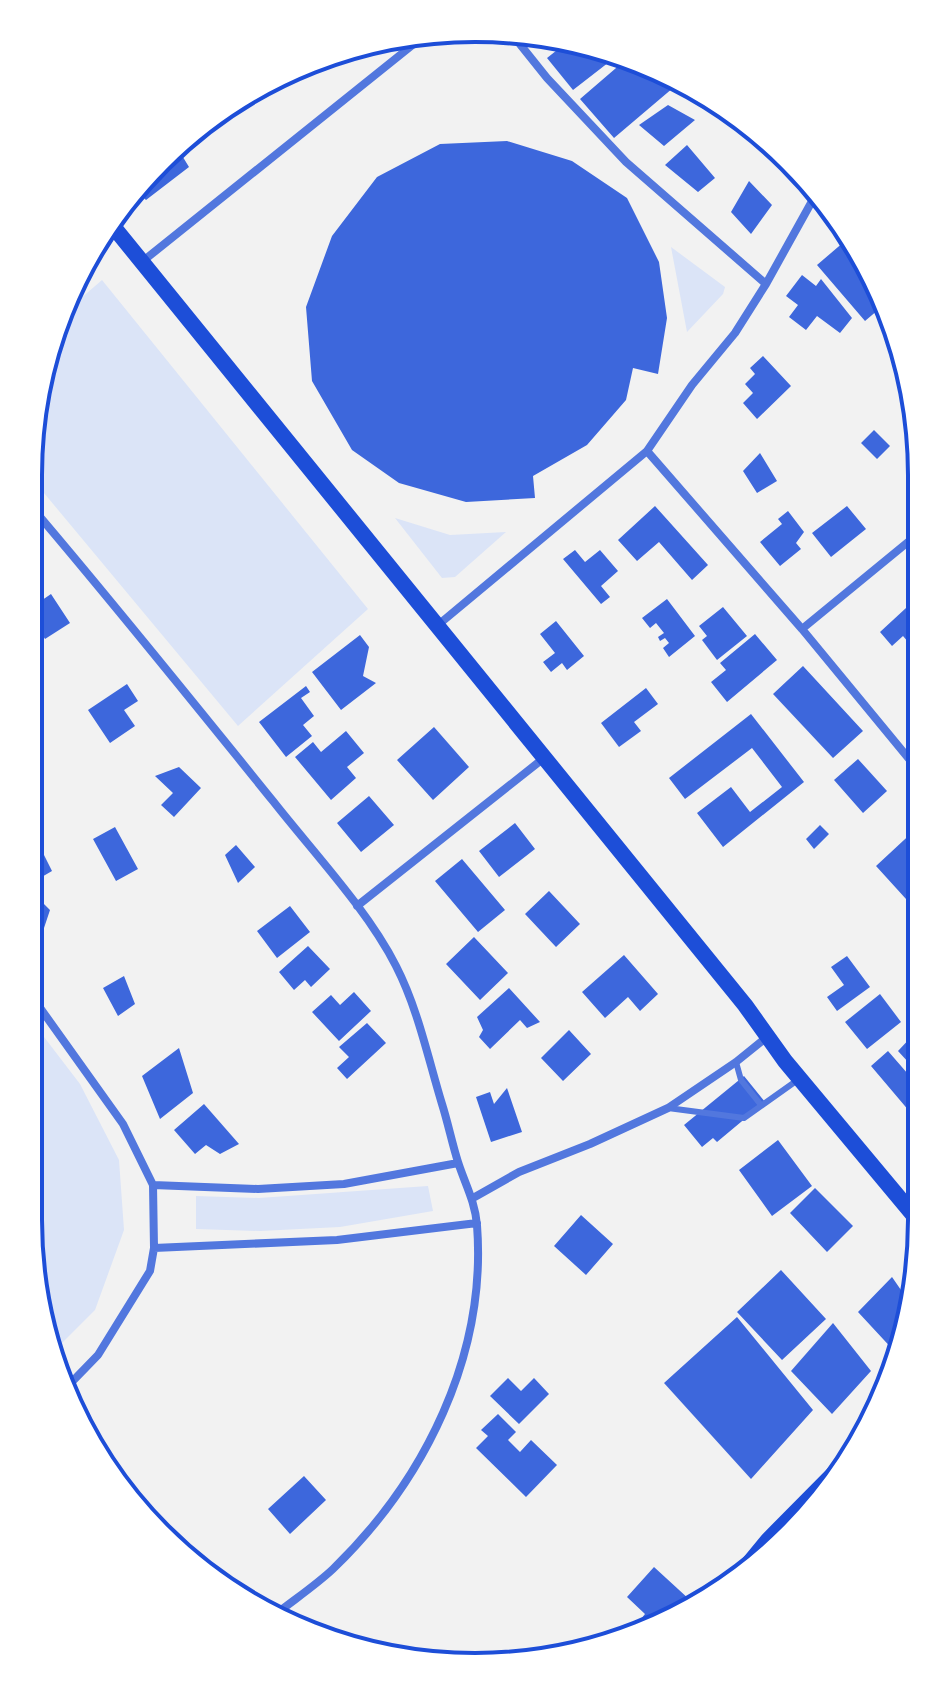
<svg xmlns="http://www.w3.org/2000/svg" width="950" height="1695" viewBox="0 0 950 1695" font-family="'Public Sans',sans-serif">
<style>
.green{fill:#dbe4f7}
.building{fill:#3d67dc}
.lines{fill:none;stroke-linecap:round;stroke-linejoin:round}
.service{stroke:#5277de;stroke-width:6}
.minor{stroke:#5277de;stroke-width:8}
.secondary{stroke:#1d4ed8;stroke-width:16}
.rim{fill:none;stroke:#1d4ed8;stroke-width:4}
</style>
<rect width="100%" height="100%" fill="#f2f2f2"/>
<path class="green" d="M 671,247 L 725,287 L 723,294 L 687,332 Z
M 102,280 L 368,609 L 238,726 L 29,475 L 29,446 L 52,332 L 57,319 Z
M 395,518 L 450,535 L 506,532 L 455,577 L 442,578 Z
M 28,1016 L 80,1084 L 119,1160 L 124,1230 L 95,1310 L 50,1355 L 28,1220 Z
M 428,1186 L 433,1211 L 340,1227 L 260,1231 L 196,1229 L 196,1196 L 259,1198 Z"/>
<path class="building" d="M 566,43 L 613,59 L 573,90 L 547,58 Z
M 623,62 L 680,82 L 614,138 L 580,99 Z
M 668,105 L 695,120 L 664,146 L 639,125 Z
M 507,141 L 572,161 L 627,198 L 659,262 L 667,318 L 658,374 L 633,368 L 626,400 L 587,445 L 533,476 L 535,498 L 466,502 L 399,483 L 352,450 L 312,381 L 306,307 L 332,236 L 377,177 L 440,144 Z
M 687,145 L 715,178 L 698,192 L 665,165 Z
M 178,149 L 189,167 L 146,200 L 139,193 Z
M 749,181 L 772,205 L 751,234 L 731,212 Z
M 845,241 L 866,266 L 885,304 L 865,321 L 817,265 Z
M 802,275 L 816,286 L 821,279 L 852,318 L 840,333 L 817,316 L 806,330 L 789,317 L 798,305 L 786,296 Z
M 763,356 L 791,386 L 757,419 L 743,403 L 753,393 L 745,384 L 755,374 L 750,368 Z
M 874,430 L 890,446 L 877,459 L 861,443 Z
M 760,453 L 777,481 L 757,493 L 743,471 Z
M 655,506 L 708,565 L 692,580 L 659,542 L 637,561 L 618,540 Z
M 847,506 L 866,529 L 831,557 L 812,533 Z
M 788,511 L 804,532 L 796,543 L 801,549 L 780,566 L 760,542 L 782,524 L 778,519 Z
M 575,550 L 585,562 L 600,550 L 618,571 L 601,586 L 610,597 L 601,604 L 563,559 Z
M 51,594 L 70,623 L 45,639 L 29,614 L 29,609 Z
M 919,596 L 919,644 L 914,649 L 903,636 L 892,646 L 880,632 Z
M 667,599 L 695,636 L 669,657 L 663,648 L 669,643 L 665,638 L 660,641 L 658,637 L 664,633 L 656,623 L 650,628 L 642,618 Z
M 723,607 L 747,636 L 717,660 L 702,640 L 707,636 L 699,626 Z
M 556,621 L 584,656 L 567,670 L 562,663 L 551,672 L 543,662 L 555,653 L 540,634 Z
M 755,634 L 777,660 L 727,702 L 711,682 L 726,670 L 720,663 Z
M 360,635 L 369,647 L 363,676 L 376,683 L 341,710 L 312,672 Z
M 803,666 L 863,731 L 833,758 L 773,694 Z
M 127,684 L 138,701 L 124,710 L 135,726 L 110,743 L 88,710 Z
M 306,686 L 310,692 L 301,698 L 314,716 L 303,725 L 312,736 L 286,757 L 259,722 Z
M 646,688 L 658,704 L 634,722 L 641,731 L 619,747 L 601,723 Z
M 751,714 L 804,782 L 723,847 L 697,813 L 731,787 L 750,812 L 782,787 L 752,748 L 685,799 L 669,778 Z
M 919,724 L 919,739 L 911,731 Z
M 434,727 L 469,767 L 433,800 L 397,760 Z
M 346,731 L 364,753 L 347,767 L 356,778 L 331,800 L 295,757 L 313,742 L 321,752 Z
M 858,759 L 887,791 L 863,813 L 834,780 Z
M 179,767 L 201,788 L 174,817 L 161,805 L 173,793 L 155,776 Z
M 369,796 L 394,825 L 361,852 L 337,823 Z
M 28,823 L 52,871 L 28,885 Z
M 515,823 L 535,849 L 499,877 L 479,851 Z
M 820,825 L 829,834 L 814,849 L 806,839 Z
M 115,827 L 138,869 L 116,881 L 93,839 Z
M 918,827 L 920,886 L 906,899 L 876,866 Z
M 236,845 L 255,867 L 238,883 L 225,855 Z
M 462,859 L 505,910 L 478,932 L 435,881 Z
M 549,891 L 580,924 L 556,947 L 525,914 Z
M 38,898 L 50,910 L 39,943 L 28,917 L 28,909 Z
M 290,906 L 310,932 L 277,958 L 257,931 Z
M 474,937 L 508,973 L 480,1000 L 446,964 Z
M 308,946 L 330,969 L 311,987 L 305,980 L 294,990 L 279,972 Z
M 624,955 L 658,994 L 640,1011 L 628,997 L 605,1018 L 582,992 Z
M 847,956 L 870,987 L 837,1011 L 827,997 L 844,985 L 831,967 Z
M 124,976 L 135,1004 L 118,1016 L 103,988 Z
M 509,988 L 540,1022 L 527,1028 L 520,1020 L 490,1049 L 479,1037 L 483,1030 L 477,1017 Z
M 354,992 L 371,1011 L 339,1041 L 312,1012 L 331,995 L 340,1005 Z
M 880,994 L 901,1022 L 867,1049 L 845,1022 Z
M 367,1023 L 386,1043 L 347,1079 L 337,1068 L 349,1057 L 339,1047 Z
M 569,1030 L 591,1054 L 563,1081 L 541,1058 Z
M 914,1034 L 920,1041 L 920,1075 L 898,1051 Z
M 179,1048 L 193,1093 L 160,1119 L 142,1076 Z
M 888,1051 L 921,1089 L 921,1125 L 871,1066 Z
M 744,1076 L 765,1102 L 717,1142 L 713,1138 L 702,1147 L 684,1125 Z
M 507,1088 L 522,1132 L 491,1142 L 476,1097 L 490,1092 L 494,1104 Z
M 204,1104 L 239,1144 L 220,1154 L 206,1145 L 195,1154 L 174,1130 Z
M 778,1140 L 812,1186 L 772,1216 L 739,1170 Z
M 815,1188 L 853,1226 L 827,1252 L 790,1213 Z
M 581,1215 L 613,1244 L 586,1275 L 554,1246 Z
M 781,1270 L 826,1319 L 782,1360 L 737,1312 Z
M 892,1277 L 912,1306 L 907,1336 L 896,1353 L 858,1312 Z
M 737,1317 L 813,1410 L 751,1479 L 664,1383 Z
M 833,1323 L 871,1371 L 832,1414 L 791,1371 Z
M 508,1378 L 521,1391 L 534,1378 L 549,1394 L 519,1424 L 490,1396 Z
M 498,1414 L 516,1432 L 508,1440 L 520,1452 L 531,1440 L 557,1465 L 526,1497 L 476,1448 L 488,1436 L 481,1430 Z
M 304,1476 L 326,1500 L 290,1534 L 268,1509 Z
M 654,1567 L 690,1600 L 679,1613 L 652,1629 L 641,1619 L 645,1614 L 627,1597 Z"/>
<g class="lines">
<path class="service" d="M 736,1062 L 741,1080 L 761,1105
M 668,1108 L 744,1118 L 799,1079"/>
<path class="minor" d="M 511,33 L 547,78 L 626,162 L 766,284
M 143,261 L 420,39
M 647,451 L 802,629 L 919,771
M 29,504 C 112,601 192,701 273,801 C 313,852 367,909 396,966 C 418,1009 428,1058 442,1104 C 448,1123 452,1143 458,1162 C 465,1184 475,1201 477,1225 C 487,1355 425,1480 333,1569 C 316,1585 295,1599 276,1614
M 438,625 L 647,451 L 692,385 L 735,333 L 766,284 L 811,203 L 819,194
M 802,629 L 919,533
M 357,906 L 544,758
M 28,991 L 123,1124 L 153,1185 L 154,1248 L 150,1271 L 98,1355 L 65,1389
M 153,1185 L 258,1189 L 344,1184 L 458,1163
M 473,1198 L 519,1172 L 590,1144 L 668,1108 L 736,1062 L 767,1037
M 154,1248 L 337,1240 L 477,1223
M 86,1427 L 139,1510"/>
<path class="secondary" d="M 112,225 L 745,1005 L 785,1061 L 921,1224
M 740,1574 L 768,1540 L 855,1452"/>
</g>
<path d="M0 0H950V1695H0ZM475 42H475A433 433 0 0 1 908 475V1220A433 433 0 0 1 475 1653H475A433 433 0 0 1 42 1220V475A433 433 0 0 1 475 42Z" fill="#fff" fill-rule="evenodd"/>
<path class="rim" d="M475 42H475A433 433 0 0 1 908 475V1220A433 433 0 0 1 475 1653H475A433 433 0 0 1 42 1220V475A433 433 0 0 1 475 42Z"/>
</svg>
